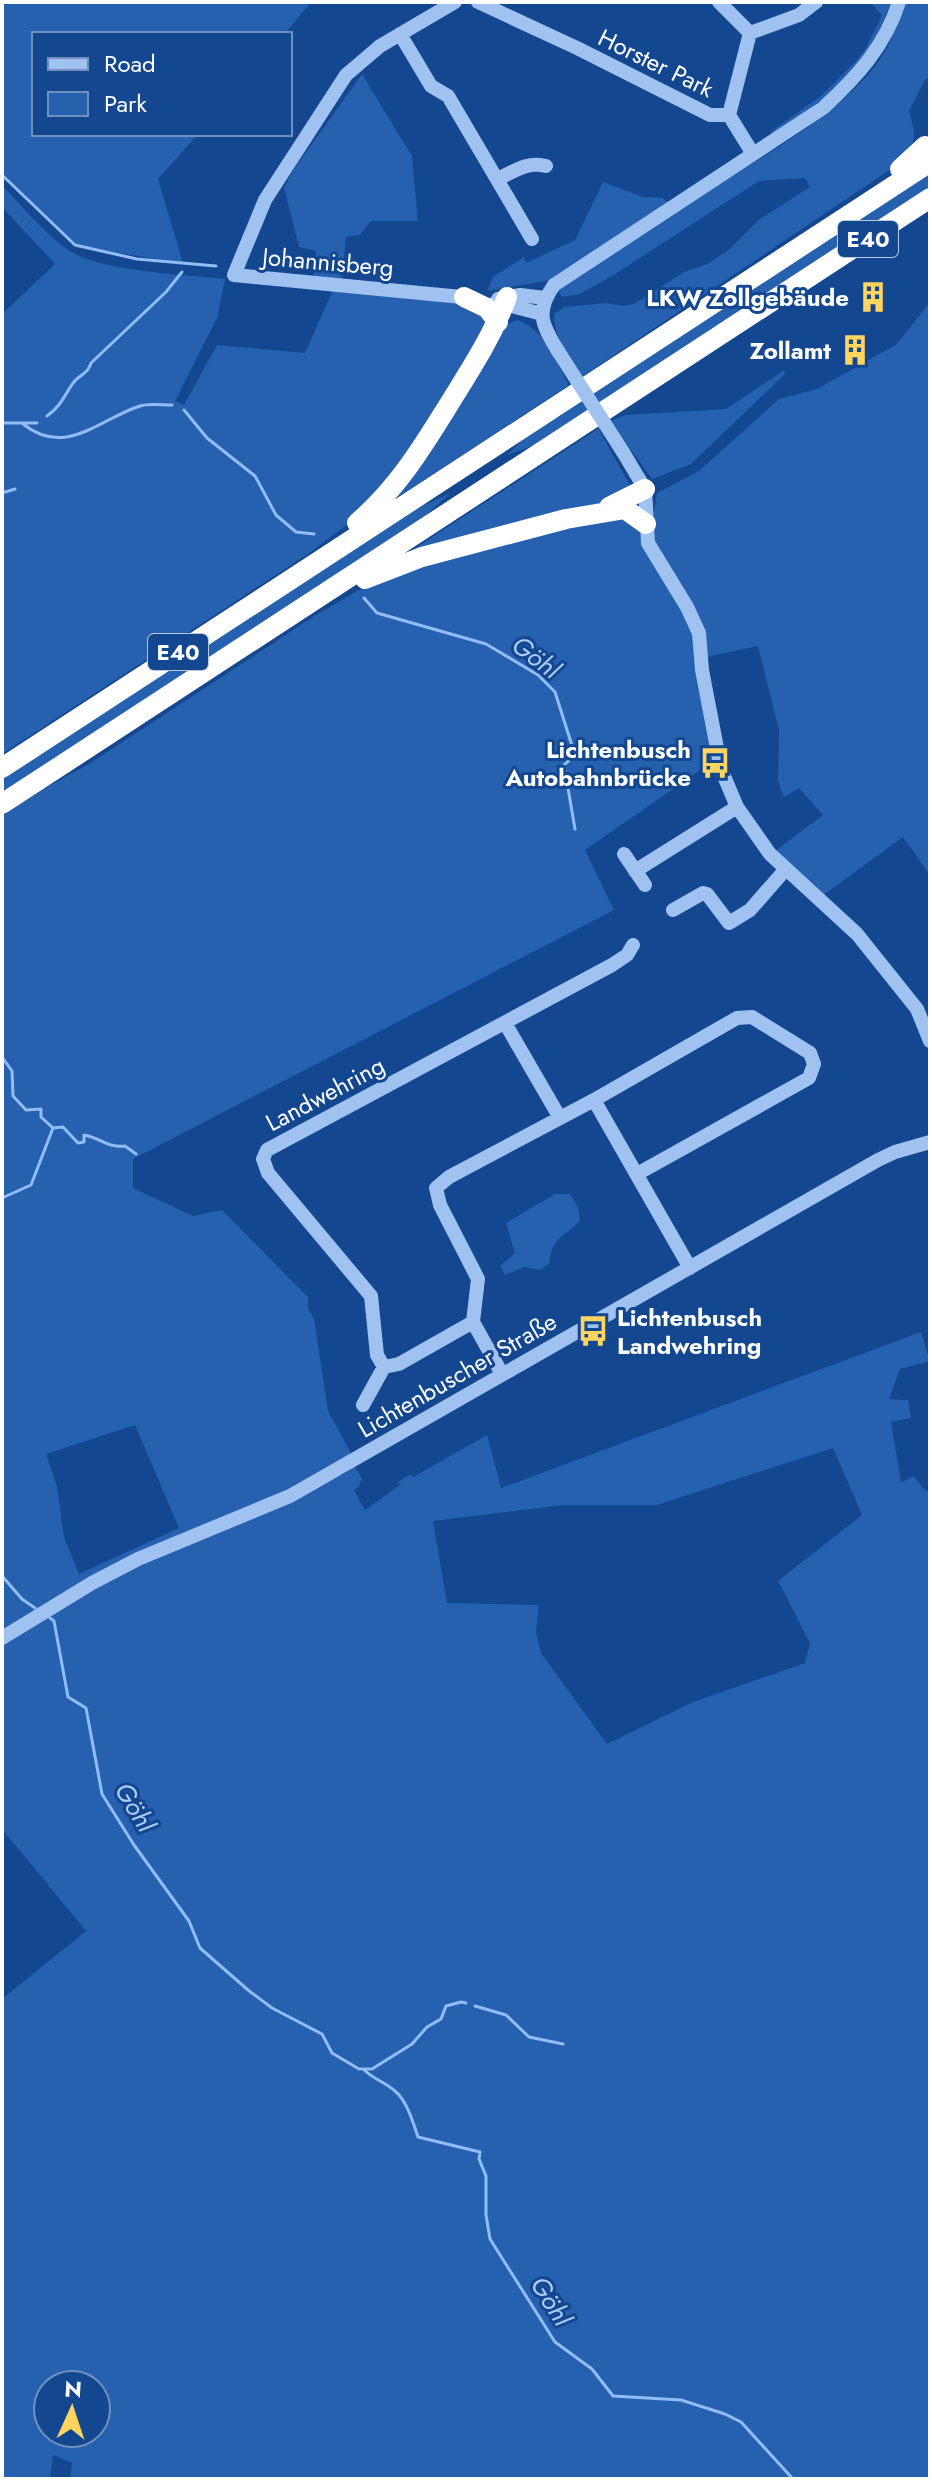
<svg xmlns="http://www.w3.org/2000/svg" width="932" height="2481" viewBox="0 0 932 2481" font-family="Jost,sans-serif">
<style>
.green{fill:#2561af;fill-rule:evenodd}
.lines{fill:none;stroke-linecap:round;stroke-linejoin:round}
.stream{stroke:#91bdf4;stroke-width:3}
.minor{stroke:#9fc2f1;stroke-width:14}
.highway{stroke:#fff;stroke-width:20}
.minor-bridge{stroke:#9fc2f1;stroke-width:14}
.labels{text-anchor:middle;dominant-baseline:central;stroke-width:6;stroke-linejoin:round;paint-order:stroke}
.shield{fill:#13478f;stroke:#b8c8dd;stroke-width:2}
.shield-label{font-size:22px;font-weight:bold;fill:#fff}
.street-label{font-size:24px;fill:#fff;stroke:#13478f}
.poi-label{font-size:24px;font-weight:bold;fill:#fff;stroke:#13478f;text-anchor:end}
.water-label{font-size:26px;font-style:italic;fill:#abcdf8;stroke:#13478f}
</style>
<rect width="100%" height="100%" fill="#13478f"/>
<path class="green" d="M 2,2 L 311,2 L 285,34 L 34,34 L 34,134 L 198,134 L 158,179 L 183,263 L 82,247 L 70,241 L 2,173 Z
M 870,2 L 891,2 C 870,64 829,98 775,133 L 770,132 L 821,96 L 854,63 L 866,48 L 882,15 Z
M 904,2 L 930,2 L 930,76 L 925,80 L 909,111 C 916,135 917,139 903,161 L 583,376 C 570,358 553,337 554,314 L 564,307 L 606,303 L 623,306 L 634,304 L 684,272 L 707,264 L 729,250 L 760,219 L 810,187 L 805,178 L 759,181 L 612,276 L 580,294 L 562,297 L 551,280 L 487,291 L 493,277 L 524,257 L 526,263 L 575,240 L 603,182 L 643,197 L 662,198 L 678,209 C 741,168 838,120 880,59 C 892,42 898,22 904,2 Z
M 362,74 L 412,156 L 418,221 L 371,221 L 360,235 L 346,237 L 342,279 L 314,276 L 316,251 L 299,247 L 284,188 L 294,169 Z
M 930,170 L 930,193 L 544,442 L 507,455 L 542,421 Z
M 2,185 C 24,208 46,236 73,253 C 104,271 187,275 225,279 L 217,318 L 175,401 L 184,405 L 217,345 L 305,353 L 333,290 L 460,302 L 484,318 L 487,325 L 408,458 L 361,514 L 308,554 L 2,754 L 2,314 L 55,264 L 2,207 Z
M 930,302 L 930,875 L 903,837 L 822,896 L 774,852 L 823,815 L 799,788 L 784,797 L 778,781 L 779,730 L 758,646 L 697,659 L 715,760 L 585,850 L 614,910 L 133,1159 L 133,1188 L 193,1216 L 222,1210 L 308,1297 L 308,1308 L 314,1319 L 328,1411 L 352,1455 L 334,1465 L 341,1476 L 355,1467 L 363,1480 L 359,1482 L 360,1486 L 354,1490 L 365,1510 L 400,1485 L 398,1482 L 411,1474 L 413,1477 L 487,1435 L 501,1488 L 921,1332 L 930,1361 L 900,1369 L 889,1399 L 908,1400 L 911,1418 L 891,1422 L 901,1483 L 913,1476 L 926,1491 L 930,1489 L 930,2479 L 70,2479 L 72,2463 L 53,2455 L 50,2479 L 2,2479 L 2,1999 L 86,1931 L 2,1829 L 2,816 L 42,790 L 92,762 L 316,615 L 359,590 L 409,571 L 613,513 L 635,520 L 654,512 L 657,493 L 699,471 L 779,399 L 817,389 L 897,344 ZM 135,1425 L 179,1528 L 79,1574 L 64,1537 L 57,1486 L 46,1454 ZM 833,1448 L 862,1515 L 778,1581 L 810,1643 L 805,1663 L 693,1702 L 607,1744 L 541,1653 L 536,1632 L 539,1605 L 447,1603 L 433,1521 L 563,1505 L 657,1505 ZM 48,2385 L 96,2385 L 96,2433 L 48,2433 Z
M 517,320 C 543,327 556,362 569,385 L 398,497 L 504,326 Z
M 783,371 L 786,373 L 691,464 L 652,479 L 611,422 L 599,430 L 631,487 L 616,499 L 409,552 L 612,420 L 626,415 L 726,409 Z
M 451,493 L 403,535 L 2,797 L 2,775 L 404,514 Z
M 555,1194 L 570,1194 L 578,1207 L 580,1221 C 562,1239 553,1235 549,1264 L 540,1270 L 524,1267 L 505,1275 L 500,1266 L 515,1253 L 506,1223 Z"/>
<g class="lines">
<path class="stream" d="M 2,175 L 75,245 L 137,259 L 216,266
M 184,410 L 207,438 L 255,476 L 276,515 L 296,532 L 314,534
M 47,416 C 61,406 64,396 73,383 C 79,375 88,374 91,363 L 166,292 L 182,272
M 2,423 L 37,423
M 23,424 C 66,458 99,419 140,406 C 149,403 162,405 172,405
M 2,493 L 15,489
M 364,598 L 377,613 L 486,644 L 538,675 L 555,692 L 575,755 L 564,765 L 575,829
M 2,1057 L 12,1071 L 13,1096 L 26,1110 L 41,1109 L 41,1117 L 53,1128 L 31,1185 L 2,1198 L 2,1234
M 53,1128 L 63,1127 L 78,1143 L 84,1142 L 84,1135 C 101,1138 107,1148 125,1146 L 136,1154
M 2,1576 L 22,1599 L 35,1608
M 50,1618 L 54,1621 L 68,1697 L 86,1708 L 102,1794 L 134,1845 L 189,1921 L 200,1948 L 248,1990 L 272,2008 L 322,2034 L 332,2053 L 359,2069 L 372,2069 L 412,2044 L 427,2027 L 441,2019 L 446,2006 L 461,2002 L 466,2003
M 475,2006 L 506,2015 L 529,2037 L 563,2044
M 363,2069 C 373,2079 385,2082 395,2091 C 407,2101 413,2122 418,2137 L 480,2152 L 479,2159 L 486,2176 L 486,2215 L 490,2239 L 555,2342 L 592,2369 L 613,2396 L 681,2400 L 725,2414 L 741,2422 L 793,2479"/>
<path class="minor" d="M 455,2 L 380,46 L 346,75 L 265,200 L 234,275 L 472,298
M 478,2 L 577,48 L 710,115 L 729,115 L 753,154
M 719,2 L 750,33
M 400,34 L 431,86 L 448,96 L 532,239
M 729,115 L 750,33 L 799,15 L 816,2
M 498,179 C 514,171 528,161 546,166
M 498,299 L 520,295 L 545,298
M 496,302 L 542,314
M 558,351 C 542,325 535,312 554,285 L 823,108 C 857,77 885,46 899,2
M 623,452 L 645,489 L 648,543 L 687,607 L 699,633 L 702,670 L 721,769 L 737,807 L 770,854 L 857,934 L 917,1009 L 930,1041
M 624,854 L 645,885
M 635,871 L 737,807
M 673,910 L 703,893 L 707,894 L 729,923 L 750,910 L 785,870
M 505,1023 L 560,1118
M 594,1100 L 690,1268
M 384,1367 L 377,1355 L 371,1296 L 268,1173 L 263,1159 L 267,1150 L 612,965 L 627,955 L 633,945
M 502,1374 L 473,1322 L 478,1279 L 440,1205 L 436,1188 L 449,1177 L 594,1100 L 737,1018 L 752,1017 L 810,1053 L 814,1064 L 809,1078 L 637,1174
M 363,1405 L 384,1367 L 399,1364 L 473,1322
M 2,1638 L 92,1583 L 138,1559 L 290,1496 L 878,1160 L 895,1152 L 930,1142"/>
<path class="highway" d="M 900,169 L 925,146
M 464,297 L 487,308 L 498,322
M 609,507 L 645,489
M 357,523 C 398,488 423,446 451,401 C 472,367 493,335 507,297
M 365,579 L 422,557 L 566,519 L 625,509 L 646,524
M 2,768 L 930,162
M 2,804 L 930,198"/>
<path class="minor-bridge" d="M 558,351 L 623,452"/>
</g>
<defs>
<symbol id="building-bare" viewBox="-9 -9 18 18"><path d="M-4-6H4V6H1V3H-1V6H-4ZM-2.5-4.3h1.7v1.8h-1.7ZM.8-4.3h1.7v1.8H.8ZM-2.5-1h1.7V.8h-1.7ZM.8-1h1.7V.8H.8Z" fill="#ffd45f" stroke="#13478f" stroke-width="2.5" paint-order="stroke"/></symbol>
<symbol id="bus-bare" viewBox="-9 -9 18 18"><path d="M-5-6H5V4H4V6H2V4H-2V6H-4V4H-5ZM-3.5-4V0h7V-4ZM-3.5 1.2v1.5H-2V1.2ZM2 1.2v1.5H3.5V1.2Z" fill="#ffd45f" stroke="#13478f" stroke-width="2.5" paint-order="stroke"/></symbol>
</defs>
<g fill-rule="evenodd">
<use href="#building-bare" x="851" y="275" width="44" height="44"/>
<use href="#building-bare" x="833" y="328" width="44" height="44"/>
<use href="#bus-bare" x="693" y="741" width="44" height="44"/>
<use href="#bus-bare" x="571" y="1309" width="44" height="44"/>
</g>
<g class="labels">
<g class="shield">
<rect x="838" y="221" width="60" height="36" rx="6"/>
<rect x="148" y="634" width="60" height="36" rx="6"/>
</g>
<g class="shield-label">
<text x="868" y="239">E40</text>
<text x="178" y="652">E40</text>
</g>
<g class="street-label">
<text transform="translate(656 63) rotate(26)">Horster Park</text>
<text transform="translate(328 262) rotate(5)">Johannisberg</text>
<text transform="translate(325 1094) rotate(-28)">Landwehring</text>
<text transform="translate(457 1375) rotate(-30)">Lichtenbuscher Straße</text>
</g>
<g class="poi-label">
<text x="849" y="297">LKW Zollgebäude</text>
<text x="831" y="350">Zollamt</text>
<text x="691" y="749">Lichtenbusch<tspan x="691" dy="28">Autobahnbrücke</tspan></text>
<text x="617" y="1317" text-anchor="start">Lichtenbusch<tspan x="617" dy="28">Landwehring</tspan></text>
</g>
<g class="water-label">
<text transform="translate(536 657) rotate(37)">Göhl</text>
<text transform="translate(135 1807) rotate(59)">Göhl</text>
<text transform="translate(551 2301) rotate(58)">Göhl</text>
</g>
</g>
<rect width="932" height="2481" fill="none" stroke="#ffffff" stroke-width="8"/>
<rect x="32" y="32" width="260" height="104" fill="#13478f" stroke="#7191bc" stroke-width="2"/>
<rect x="48" y="58" width="40" height="12" fill="#9fc2f1" stroke="#7191bc" stroke-width="2"/>
<text x="104" y="72" font-size="24" fill="#ffffff">Road</text>
<rect x="48" y="92" width="40" height="24" fill="#2561af" stroke="#7191bc" stroke-width="2"/>
<text x="104" y="112" font-size="24" fill="#ffffff">Park</text>
<g transform="translate(72 2409) rotate(3)"><circle r="38" fill="#13478f" stroke="#7191bc" stroke-width="2"/>
<path d="M0-6L14 30L0 20L-14 30Z" fill="#ffd45f"/>
<text y="-12" font-size="22" font-weight="bold" text-anchor="middle" fill="#ffffff">N</text>
</g>
</svg>
